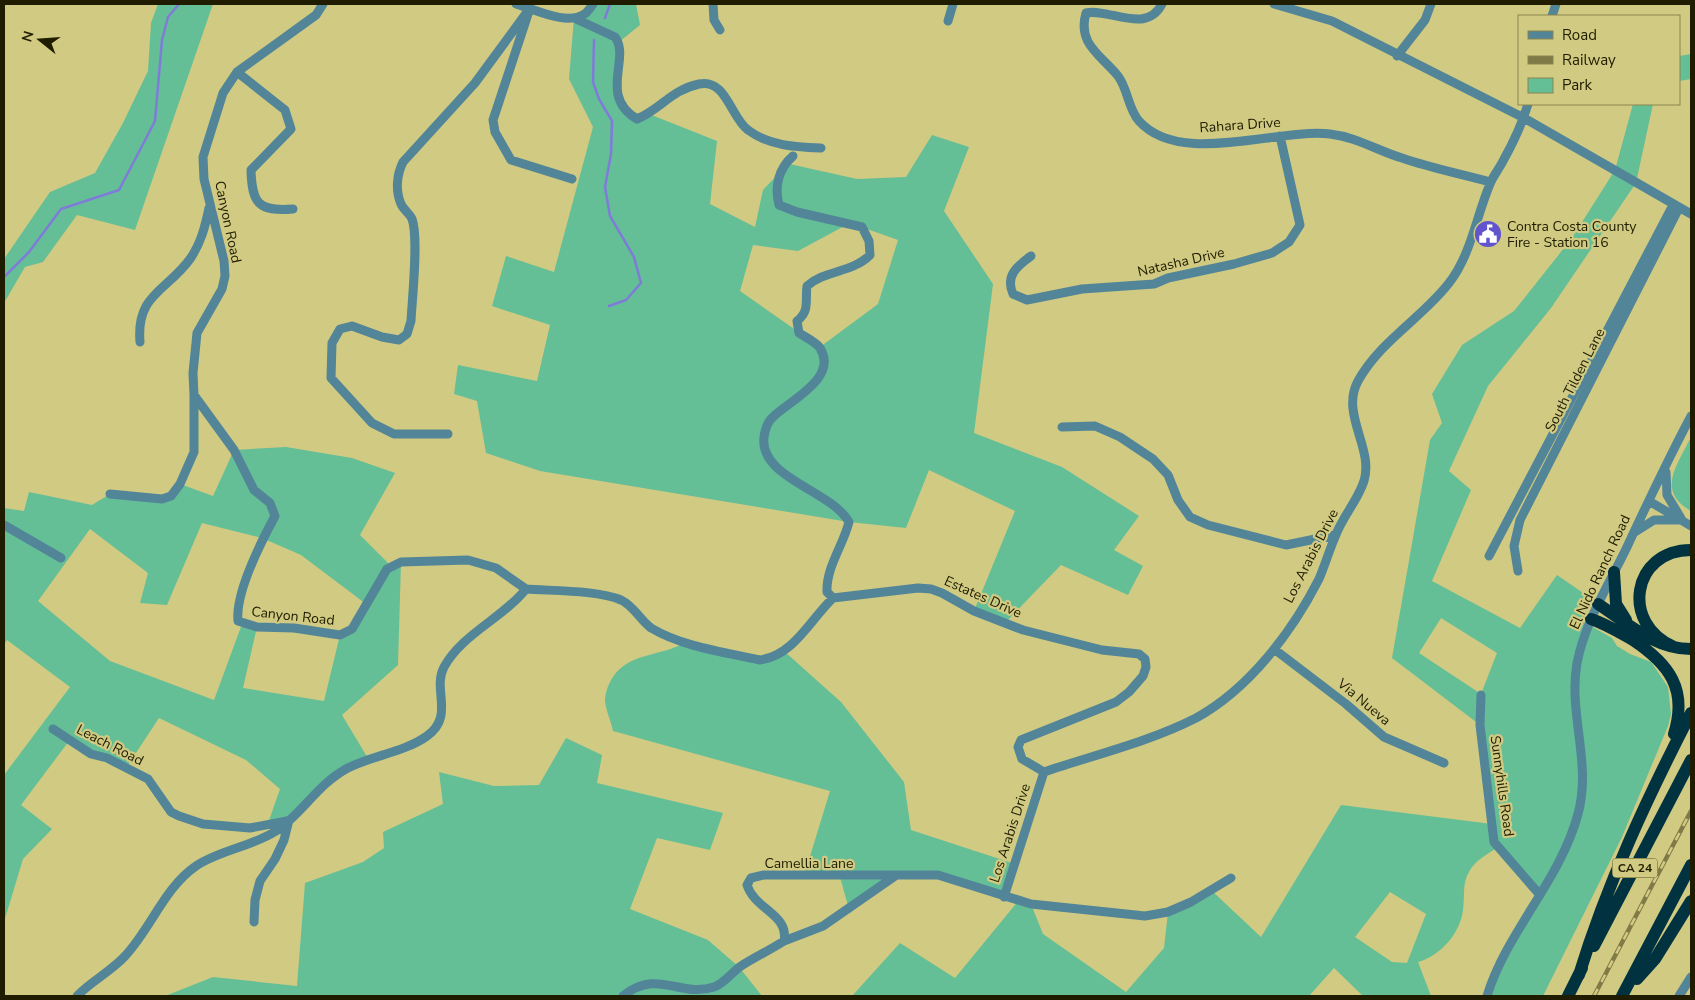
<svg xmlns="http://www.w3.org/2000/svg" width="1695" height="1000" viewBox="0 0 1695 1000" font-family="'Nunito Sans',sans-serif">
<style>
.green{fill:#64bf97;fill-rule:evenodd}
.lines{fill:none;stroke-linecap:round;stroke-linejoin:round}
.stream{stroke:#7f7cd8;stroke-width:2.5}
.minor{stroke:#528598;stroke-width:9}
.highway{stroke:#003240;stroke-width:12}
.rail-casing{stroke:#7f7a46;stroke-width:4.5}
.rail{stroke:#d1ca82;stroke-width:2.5;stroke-dasharray:8;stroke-linecap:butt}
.labels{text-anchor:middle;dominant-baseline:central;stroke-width:4.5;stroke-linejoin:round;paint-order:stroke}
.shield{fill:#d1ca82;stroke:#545027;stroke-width:1}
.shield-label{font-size:12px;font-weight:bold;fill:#1f1c00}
.street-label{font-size:14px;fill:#1f1c00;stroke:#d1ca82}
.poi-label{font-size:14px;fill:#1f1c00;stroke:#d1ca82;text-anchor:start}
</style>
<rect width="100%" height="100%" fill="#d1ca82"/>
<path class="green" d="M 158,4 L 213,4 L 135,230 L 77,215 L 43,262 L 25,267 L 4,303 L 4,259 L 50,192 L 95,173 L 123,123 L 148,71 L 151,23 Z
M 593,4 L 636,4 L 640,25 L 619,42 L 619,99 L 632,116 L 649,114 L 717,141 L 710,204 L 755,227 L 763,190 L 780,172 L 785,163 L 857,179 L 906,177 L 932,135 L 969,147 L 944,211 L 993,284 L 974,433 L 1062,467 L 1139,516 L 1114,550 L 1143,566 L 1128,595 L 1061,565 L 1005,623 L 974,611 L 1015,511 L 929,470 L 906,528 L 849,522 L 540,471 L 486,453 L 477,401 L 454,394 L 458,365 L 537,381 L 550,325 L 492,306 L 506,256 L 554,272 L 593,127 L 569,79 L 574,18 ZM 850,223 L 898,240 L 878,304 L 820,347 L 740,291 L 753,245 L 798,251 Z
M 1691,54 L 1691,79 L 1679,81 L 1679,56 Z
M 1633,104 L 1653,104 L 1636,183 L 1551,308 L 1488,386 L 1449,471 L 1471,490 L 1432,581 L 1520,628 L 1557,575 L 1592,599 L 1582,621 L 1612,638 L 1617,646 L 1630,654 L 1651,662 L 1668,687 L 1671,714 L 1668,726 L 1622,837 L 1543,996 L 1487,996 L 1540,895 L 1498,847 C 1488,854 1474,861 1469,872 C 1462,883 1465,897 1463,910 C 1460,934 1440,956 1418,962 L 1431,996 L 1363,996 L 1334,968 L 1309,996 L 852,996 L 900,943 L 955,978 L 1019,900 L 1031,904 L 1043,934 L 1126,992 L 1164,948 L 1168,912 L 1211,890 L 1261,937 L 1341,805 L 1492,824 L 1480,725 L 1392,658 L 1430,440 L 1442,423 L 1432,394 L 1462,345 L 1514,311 L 1572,238 L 1615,170 ZM 1441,618 L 1497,653 L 1481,694 L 1419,653 ZM 1390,892 L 1426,914 L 1407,963 L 1392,962 L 1355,937 Z
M 1691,437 L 1691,511 C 1655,491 1678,464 1691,437 Z
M 286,447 L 352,458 L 395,473 L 360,535 L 391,566 L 401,562 L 398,665 L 342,715 L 369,760 L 346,769 L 287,821 L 267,826 L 280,789 L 246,760 L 159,718 L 126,768 L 69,741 L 21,805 L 52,829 L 23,859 L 4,922 L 4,775 L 70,687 L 7,640 L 4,644 L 4,508 L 24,511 L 29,492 L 92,505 L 110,494 L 162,499 L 180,484 L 213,496 L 234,450 ZM 202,523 L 262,538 L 301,555 L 366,604 L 352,629 L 340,635 L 324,701 L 243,688 L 257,627 L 242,624 L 214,700 L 110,661 L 38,601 L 90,529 L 148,573 L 140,603 L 167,605 Z
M 686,642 L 760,660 L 785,652 L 841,702 L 904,782 L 911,830 L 1015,864 L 1004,897 L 938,875 L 895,876 L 850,913 L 840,877 L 804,876 L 830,791 L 613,731 C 611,721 606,711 605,701 C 605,694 607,688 610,682 C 626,651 659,658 686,642 Z
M 566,738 L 602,755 L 597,783 L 723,813 L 710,850 L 657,838 L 630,909 L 708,940 L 739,967 L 762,996 L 165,996 L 213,977 L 297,986 L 305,883 L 363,862 L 384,848 L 383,832 L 443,804 L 439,772 L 494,786 L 539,785 Z"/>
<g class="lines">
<path class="stream" d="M 605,18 L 610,4
M 594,40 L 593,82 L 599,99 L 612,121 L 611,154 L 605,187 L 610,216 L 634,257 L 641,283 L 626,300 L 609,306
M 4,277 L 29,252 L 61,209 L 119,190 L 155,121 L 162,40 L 168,17 L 179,4"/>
<path class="minor" d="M 323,4 L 316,15 L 237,72 L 223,93 L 203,157 L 204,179 L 224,261 L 225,276 L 222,289 L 197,333 L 193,373 L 194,395 L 234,450 L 254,490 L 270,503 L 275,516 C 261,542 235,592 238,621 L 257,627 L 294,628 L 340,635 L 352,629 L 387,569 L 401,562 L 468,560 L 496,568 L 526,589
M 516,4 C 534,9 568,27 586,13 C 588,11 591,7 593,4
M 713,4 L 714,20 L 720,30
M 1162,4 C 1146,35 1110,8 1086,13 C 1077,44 1101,55 1118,76 C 1128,89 1128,109 1139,121 C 1180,167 1276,128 1330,134 C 1357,137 1378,151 1402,158 C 1431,168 1461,174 1490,182
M 1274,4 L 1332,21 L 1524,118 L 1691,214
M 1552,16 L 1556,4
M 574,18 L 615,37 C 631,58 598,96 637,119 C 661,109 671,90 699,84 C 726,78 731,118 748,130 C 769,146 797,147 821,148
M 948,21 L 953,4
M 1397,56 L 1425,20 L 1431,4
M 237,72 L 285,110 L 291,129 L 251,170 C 252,203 258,212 293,209
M 793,156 C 779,168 774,186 779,205 L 797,212 L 862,227 L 869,241 L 870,255 C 852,273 825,270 807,286 C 805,301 810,311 797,321 L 799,333 C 805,337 816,342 820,348 C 839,378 789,401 773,417 C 767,422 765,430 764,437 C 759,478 831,490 849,522 C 843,546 826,567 827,592 L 833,598
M 1031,256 C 1017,266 1005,276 1013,294 L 1027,300 L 1082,289 L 1154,284 L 1168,278 L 1234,264 L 1272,253 L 1289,242 L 1300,225 L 1280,136
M 140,342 C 136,294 167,291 190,259 C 201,243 205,227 209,208
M 1062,427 L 1095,426 L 1120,437 L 1153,459 L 1168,475 L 1178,500 L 1190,517 L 1208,525 L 1286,545 L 1335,535
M 448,434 L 394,434 L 372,423 L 331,378 L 332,343 L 340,329 L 352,326 L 382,337 L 399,340 L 407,334 L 411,321 C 412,300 419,237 412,219 C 410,214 403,209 401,204 C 395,190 397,174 403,162 L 475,83 L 530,8 L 493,120 L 495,132 L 511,160 L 572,179
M 1666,472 L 1667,495 L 1682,520
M 110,494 L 162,499 L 171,496 L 180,484 L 194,452 L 194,396
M 1649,501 L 1691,526
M 4,525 L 61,558
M 1635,532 L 1654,520 L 1682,520
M 1489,556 L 1673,205
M 1518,571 L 1514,546 L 1520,520 L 1679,208
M 526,589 C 552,591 598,590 621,600 C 634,606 640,620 651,628 C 683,647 724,652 760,660 C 794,655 809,621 833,598 L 918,588 L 931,589 L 942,593 L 974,611 L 1023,630 L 1102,650 L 1139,654 L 1145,659 L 1146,667 L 1143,676 L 1129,692 L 1116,702 L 1021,740 L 1018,747 L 1022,759 L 1044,772
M 1274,649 L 1346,704 L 1384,737 L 1444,763
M 1481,695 L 1480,725 L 1494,842 L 1540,895
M 53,729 L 91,754 L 107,758 L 148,779 L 171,812 L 179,816 L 203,824 L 250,828 L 287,821
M 1004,897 L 1044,772 C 1094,755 1149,742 1196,718 C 1249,689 1292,632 1319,579 C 1325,565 1329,551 1335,537 C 1342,517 1357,502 1364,481 C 1374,448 1340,414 1358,381 C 1380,341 1422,318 1449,283 C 1471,255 1476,217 1490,184 C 1493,176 1499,169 1503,161 C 1513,143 1522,124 1528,104
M 254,922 L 255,900 L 260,881 L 275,859 L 284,840 L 289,820
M 784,941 L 823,926 L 895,876
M 77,996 C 91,981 112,971 126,955 C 151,928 165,887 196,866 C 220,850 251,847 276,831 C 301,815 317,785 346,769 C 370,756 405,752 427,736 C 455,716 432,690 444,667 C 462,634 503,618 526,589
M 623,996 C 658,968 679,998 714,987 C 724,984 732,972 741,966 C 755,957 770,950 784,941 C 789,914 755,910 747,885 L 751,878 L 764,875 L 938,875 L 1031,904 L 1145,916 L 1168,912 L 1191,902 L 1231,878
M 1487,996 C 1507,931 1560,881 1578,814 C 1592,763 1568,714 1577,663 C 1585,622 1608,586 1626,549 C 1647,504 1668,459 1691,416
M 1679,996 L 1691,977"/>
<path class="highway" d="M 1614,572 L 1616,604 L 1626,620
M 1598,604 C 1627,623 1655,649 1691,649
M 1591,619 C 1606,624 1619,632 1633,640 C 1669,664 1688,689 1674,734
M 1674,647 C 1620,624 1632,550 1691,550
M 1594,946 L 1691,760
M 1579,975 C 1607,884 1647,798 1691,713
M 1637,979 L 1655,959 L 1691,901
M 1568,996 L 1582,968
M 1622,996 L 1691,865"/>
<defs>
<path id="rail" d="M 1594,996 L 1691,811"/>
</defs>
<use href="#rail" class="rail-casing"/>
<use href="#rail" class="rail"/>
</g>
<defs>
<symbol id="civic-disc" viewBox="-11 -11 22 22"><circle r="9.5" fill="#6254cd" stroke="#d1ca82"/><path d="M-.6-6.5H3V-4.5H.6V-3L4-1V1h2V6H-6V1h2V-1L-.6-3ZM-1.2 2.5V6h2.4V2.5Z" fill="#fff"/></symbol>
</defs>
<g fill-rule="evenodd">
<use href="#civic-disc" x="1472" y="218" width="32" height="32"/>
</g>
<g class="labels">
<rect class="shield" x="1612.5" y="858.5" width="45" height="19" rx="4"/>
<g class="shield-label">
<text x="1635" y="868">CA 24</text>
</g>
<g class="street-label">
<text transform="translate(1240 125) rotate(-4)">Rahara Drive</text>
<text transform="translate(228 222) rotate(78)">Canyon Road</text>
<text transform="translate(1181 262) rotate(-13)">Natasha Drive</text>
<text transform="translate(1575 380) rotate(-63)">South Tilden Lane</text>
<text transform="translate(1311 556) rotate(-63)">Los Arabis Drive</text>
<text transform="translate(1600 572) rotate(-65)">El Nido Ranch Road</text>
<text transform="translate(983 597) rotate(24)">Estates Drive</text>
<text transform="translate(293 616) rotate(6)">Canyon Road</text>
<text transform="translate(1364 702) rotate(40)">Via Nueva</text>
<text transform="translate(110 745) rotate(27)">Leach Road</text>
<text transform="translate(1502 786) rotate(82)">Sunnyhills Road</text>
<text transform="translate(1010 833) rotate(-72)">Los Arabis Drive</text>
<text x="809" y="863">Camellia Lane</text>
</g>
<g class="poi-label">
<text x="1507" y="226">Contra Costa County<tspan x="1507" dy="16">Fire - Station 16</tspan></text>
</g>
</g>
<rect width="1695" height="1000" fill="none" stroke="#1f1c00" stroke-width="10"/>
<rect x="1518" y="15" width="162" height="90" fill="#d1ca82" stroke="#8a844e"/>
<rect x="1528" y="31" width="25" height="8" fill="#528598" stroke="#8a844e"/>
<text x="1562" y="40" font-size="15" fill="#1f1c00">Road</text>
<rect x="1528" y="56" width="25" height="8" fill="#7f7a46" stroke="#8a844e"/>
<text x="1562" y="65" font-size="15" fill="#1f1c00">Railway</text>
<rect x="1528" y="78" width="25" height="15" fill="#64bf97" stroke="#8a844e"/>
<text x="1562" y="90" font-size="15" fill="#1f1c00">Park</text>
<g transform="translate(40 40) rotate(287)" stroke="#d1ca82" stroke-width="4" paint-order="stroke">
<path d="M0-4L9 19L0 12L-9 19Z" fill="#1f1c00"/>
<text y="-8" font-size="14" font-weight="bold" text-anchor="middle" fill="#1f1c00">N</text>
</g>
</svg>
